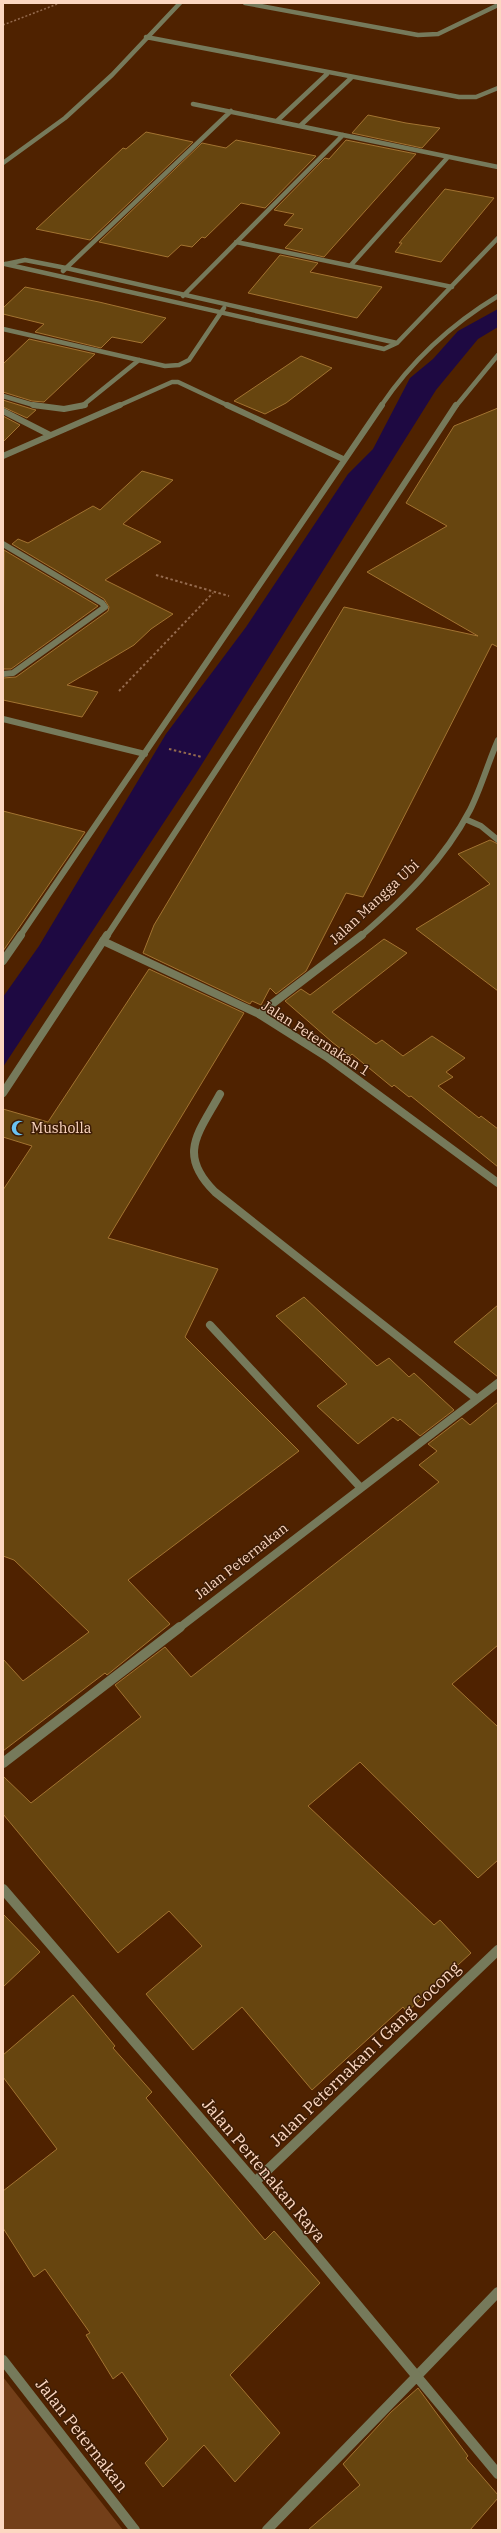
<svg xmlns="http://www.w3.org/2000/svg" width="501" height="2533" viewBox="0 0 501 2533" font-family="'IBM Plex Serif',serif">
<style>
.green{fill:#733f19}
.water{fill:#1e0942}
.building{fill:#67450f;stroke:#a27331}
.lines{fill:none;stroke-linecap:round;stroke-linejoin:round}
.path-far1{stroke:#956b4e;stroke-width:1.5;stroke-dasharray:2 2;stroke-linecap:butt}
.path{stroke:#956b4e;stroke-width:2;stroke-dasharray:2.5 2.5;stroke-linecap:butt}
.lane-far3{stroke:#767a5b;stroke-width:4.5}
.lane-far2{stroke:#767a5b;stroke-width:6}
.lane-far1{stroke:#767a5b;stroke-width:8}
.lane{stroke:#767a5b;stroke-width:10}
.street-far3{stroke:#767a5b;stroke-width:4.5}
.street-far2{stroke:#767a5b;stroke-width:6}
.street-far1{stroke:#767a5b;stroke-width:8}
.street{stroke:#767a5b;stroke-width:10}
.labels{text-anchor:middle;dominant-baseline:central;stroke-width:3;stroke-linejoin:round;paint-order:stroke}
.street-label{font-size:14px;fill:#fcd7c1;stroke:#3d1d06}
.poi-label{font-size:14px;fill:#fcd7c1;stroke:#3d1d06;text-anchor:start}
.near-street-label{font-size:17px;fill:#fcd7c1;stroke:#3d1d06}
</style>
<rect width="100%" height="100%" fill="#4f2200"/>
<path class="green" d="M 3,2377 L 123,2530 L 3,2530 Z"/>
<path class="water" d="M 498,309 L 498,327 L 478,339 L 436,390 L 197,772 L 3,1067 L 3,997 L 39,946 L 166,734 L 246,627 L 348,474 L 373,449 L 410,378 L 433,359 L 458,331 Z"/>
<path class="building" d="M 368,115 L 406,123 L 440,128 L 422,148 L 352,133 Z
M 146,132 L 193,142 L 90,240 L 36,229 L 123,148 L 126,149 Z
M 236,140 L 316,156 L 265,208 L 241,203 L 205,238 L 202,237 L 192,247 L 181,245 L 168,257 L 99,242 L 202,143 L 226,148 Z
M 346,140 L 416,154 L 324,257 L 285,248 L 303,229 L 284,225 L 294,214 L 274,210 L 325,158 L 329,159 Z
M 445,189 L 494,198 L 441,262 L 395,252 L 402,243 L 399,243 Z
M 280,255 L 318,263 L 310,272 L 382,287 L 357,318 L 248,293 Z
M 25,287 L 99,302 L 166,318 L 142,343 L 112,337 L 101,348 L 35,332 L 44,324 L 3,314 L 3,308 Z
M 29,339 L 95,354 L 44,402 L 32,401 L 3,392 L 3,364 Z
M 301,356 L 332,368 L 286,403 L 265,414 L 234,401 Z
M 3,400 L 32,409 L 36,410 L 27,418 L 3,407 Z
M 498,408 L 498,647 L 492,644 L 363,897 L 346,893 L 306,971 L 276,994 L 270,988 L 261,1005 L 252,1001 L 250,1004 L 143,953 L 154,925 L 344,607 L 478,636 L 367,572 L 447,526 L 406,503 L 454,426 Z
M 3,416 L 20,425 L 3,442 Z
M 142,471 L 173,480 L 123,524 L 161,542 L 105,580 L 173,614 L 151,629 L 134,645 L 67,685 L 98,692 L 82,717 L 3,700 L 3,678 L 16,677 L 108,611 L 109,607 L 104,599 L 12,544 L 18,539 L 28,543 L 93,506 L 100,510 Z
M 4,550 L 98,606 L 11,669 L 3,669 Z
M 3,811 L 85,832 L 3,951 Z
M 490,840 L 498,844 L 498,991 L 416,929 L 490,884 L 458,854 Z
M 384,939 L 407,953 L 332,1012 L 376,1044 L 382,1040 L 403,1056 L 432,1036 L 465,1058 L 446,1072 L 453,1077 L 438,1086 L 479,1118 L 481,1116 L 498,1129 L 498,1167 L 411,1096 L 409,1097 L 394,1085 L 392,1087 L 352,1054 L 350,1056 L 332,1042 L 285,1001 L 301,989 L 310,995 Z
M 149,969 L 244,1013 L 108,1238 L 218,1269 L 185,1337 L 299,1451 L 128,1580 L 170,1624 L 107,1675 L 105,1673 L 3,1751 L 3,1659 L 23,1681 L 89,1632 L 14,1560 L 3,1556 L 3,1190 L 32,1146 L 3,1137 L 3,1109 L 48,1122 Z
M 304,1297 L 377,1366 L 389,1358 L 409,1377 L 414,1373 L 454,1410 L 420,1436 L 400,1419 L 398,1421 L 393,1417 L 358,1444 L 317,1406 L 347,1384 L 276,1316 Z
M 498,1305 L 498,1377 L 454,1342 Z
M 498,1402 L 498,1645 L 452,1684 L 498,1727 L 498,1860 L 478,1878 L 360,1762 L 308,1806 L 434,1925 L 440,1920 L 471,1953 L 407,2012 L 403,2007 L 312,2090 L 242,2007 L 193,2050 L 146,1994 L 202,1946 L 169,1911 L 118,1953 L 3,1814 L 3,1776 L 31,1803 L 141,1717 L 115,1685 L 165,1647 L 191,1677 L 439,1482 L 419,1465 L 437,1451 L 428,1444 L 462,1418 L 470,1425 Z
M 3,1914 L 40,1952 L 3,1987 Z
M 73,1995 L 115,2046 L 113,2048 L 152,2092 L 146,2098 L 265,2240 L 274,2231 L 320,2283 L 230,2375 L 280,2433 L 235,2482 L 204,2445 L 163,2487 L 145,2463 L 168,2439 L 122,2372 L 113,2379 L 86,2335 L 90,2333 L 45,2269 L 34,2277 L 3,2228 L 3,2191 L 57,2149 L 3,2077 L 3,2055 Z
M 418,2388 L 468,2456 L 466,2458 L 498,2495 L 498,2498 L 470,2530 L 308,2530 L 360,2485 L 343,2464 L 391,2412 Z"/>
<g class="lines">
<path class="path-far1" d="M 3,25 L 60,3"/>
<path class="path" d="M 156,575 L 229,596
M 119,691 L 213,593
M 169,749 L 202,757"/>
<path class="lane-far3" d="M 456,406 L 498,355"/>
<path class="lane-far2" d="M 3,719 L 145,754
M 465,819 L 481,826 L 498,840
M 107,936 L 456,405
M 361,936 C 403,900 444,860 470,810 C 481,788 488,763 498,740"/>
<path class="lane-far1" d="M 259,1014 L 362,935
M 3,1093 L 107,935
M 220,1094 C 198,1134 177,1154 215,1192 L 477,1399
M 210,1325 L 361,1488
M 179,1628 L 498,1383"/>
<path class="lane" d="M 3,1763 L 180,1627
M 416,2377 L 498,2292"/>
<path class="street-far3" d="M 245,3 L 418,35 L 438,34 L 498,5
M 146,37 L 459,97 L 476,97 L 498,88
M 193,104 L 498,167
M 278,120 L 327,74
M 301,125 L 351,78
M 3,163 L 65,118 L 112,75 L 180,3
M 236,242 L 452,287
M 5,264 L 384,349 L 397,343 L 498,238
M 6,264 L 25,260 L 66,268 L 397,343
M 351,265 L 448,157
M 63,271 L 231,111
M 183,296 L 343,135
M 3,329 L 165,366 L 179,365 L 189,360 L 224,308
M 3,396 L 37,406
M 82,406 L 139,360
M 118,406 L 172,382 L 178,382 L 229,406
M 381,406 C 412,360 450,325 498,296"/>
<path class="street-far2" d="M 33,405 L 64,409 L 85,405
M 227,405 L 343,459
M 3,411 L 50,435
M 3,456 L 120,405
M 3,544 L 102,603 L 105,607 L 13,673 L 3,674
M 20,936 L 382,405"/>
<path class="street-far1" d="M 103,941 L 259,1014 L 327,1057 L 498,1183
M 3,961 L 21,935"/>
<path class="street" d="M 3,1889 L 255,2182 L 498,2474
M 255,2182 L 498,1950
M 3,2360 L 135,2530
M 267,2530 L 416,2377"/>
</g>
<defs>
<symbol id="mosque-bare" viewBox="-9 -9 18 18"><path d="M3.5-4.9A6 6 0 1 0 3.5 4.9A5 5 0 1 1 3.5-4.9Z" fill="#6ac3f1" stroke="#3d1d06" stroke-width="2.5" paint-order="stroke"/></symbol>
</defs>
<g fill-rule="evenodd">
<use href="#mosque-bare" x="8" y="1117" width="22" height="22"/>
</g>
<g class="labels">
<g class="street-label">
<text transform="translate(374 902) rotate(-43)">Jalan Mangga Ubi</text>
<text transform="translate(316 1038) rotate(33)">Jalan Peternakan 1</text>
<text transform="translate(241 1561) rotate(-38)">Jalan Peternakan</text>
</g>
<g class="poi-label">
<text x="31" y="1128">Musholla</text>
</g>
<g class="near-street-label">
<text transform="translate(365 2054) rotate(-44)">Jalan Peternakan I Gang Cocong</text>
<text transform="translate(264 2170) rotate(50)">Jalan Pertenakan Raya</text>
<text transform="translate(82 2435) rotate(52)">Jalan Peternakan</text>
</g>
</g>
<rect width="501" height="2533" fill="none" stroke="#fcd7c1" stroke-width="8"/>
</svg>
